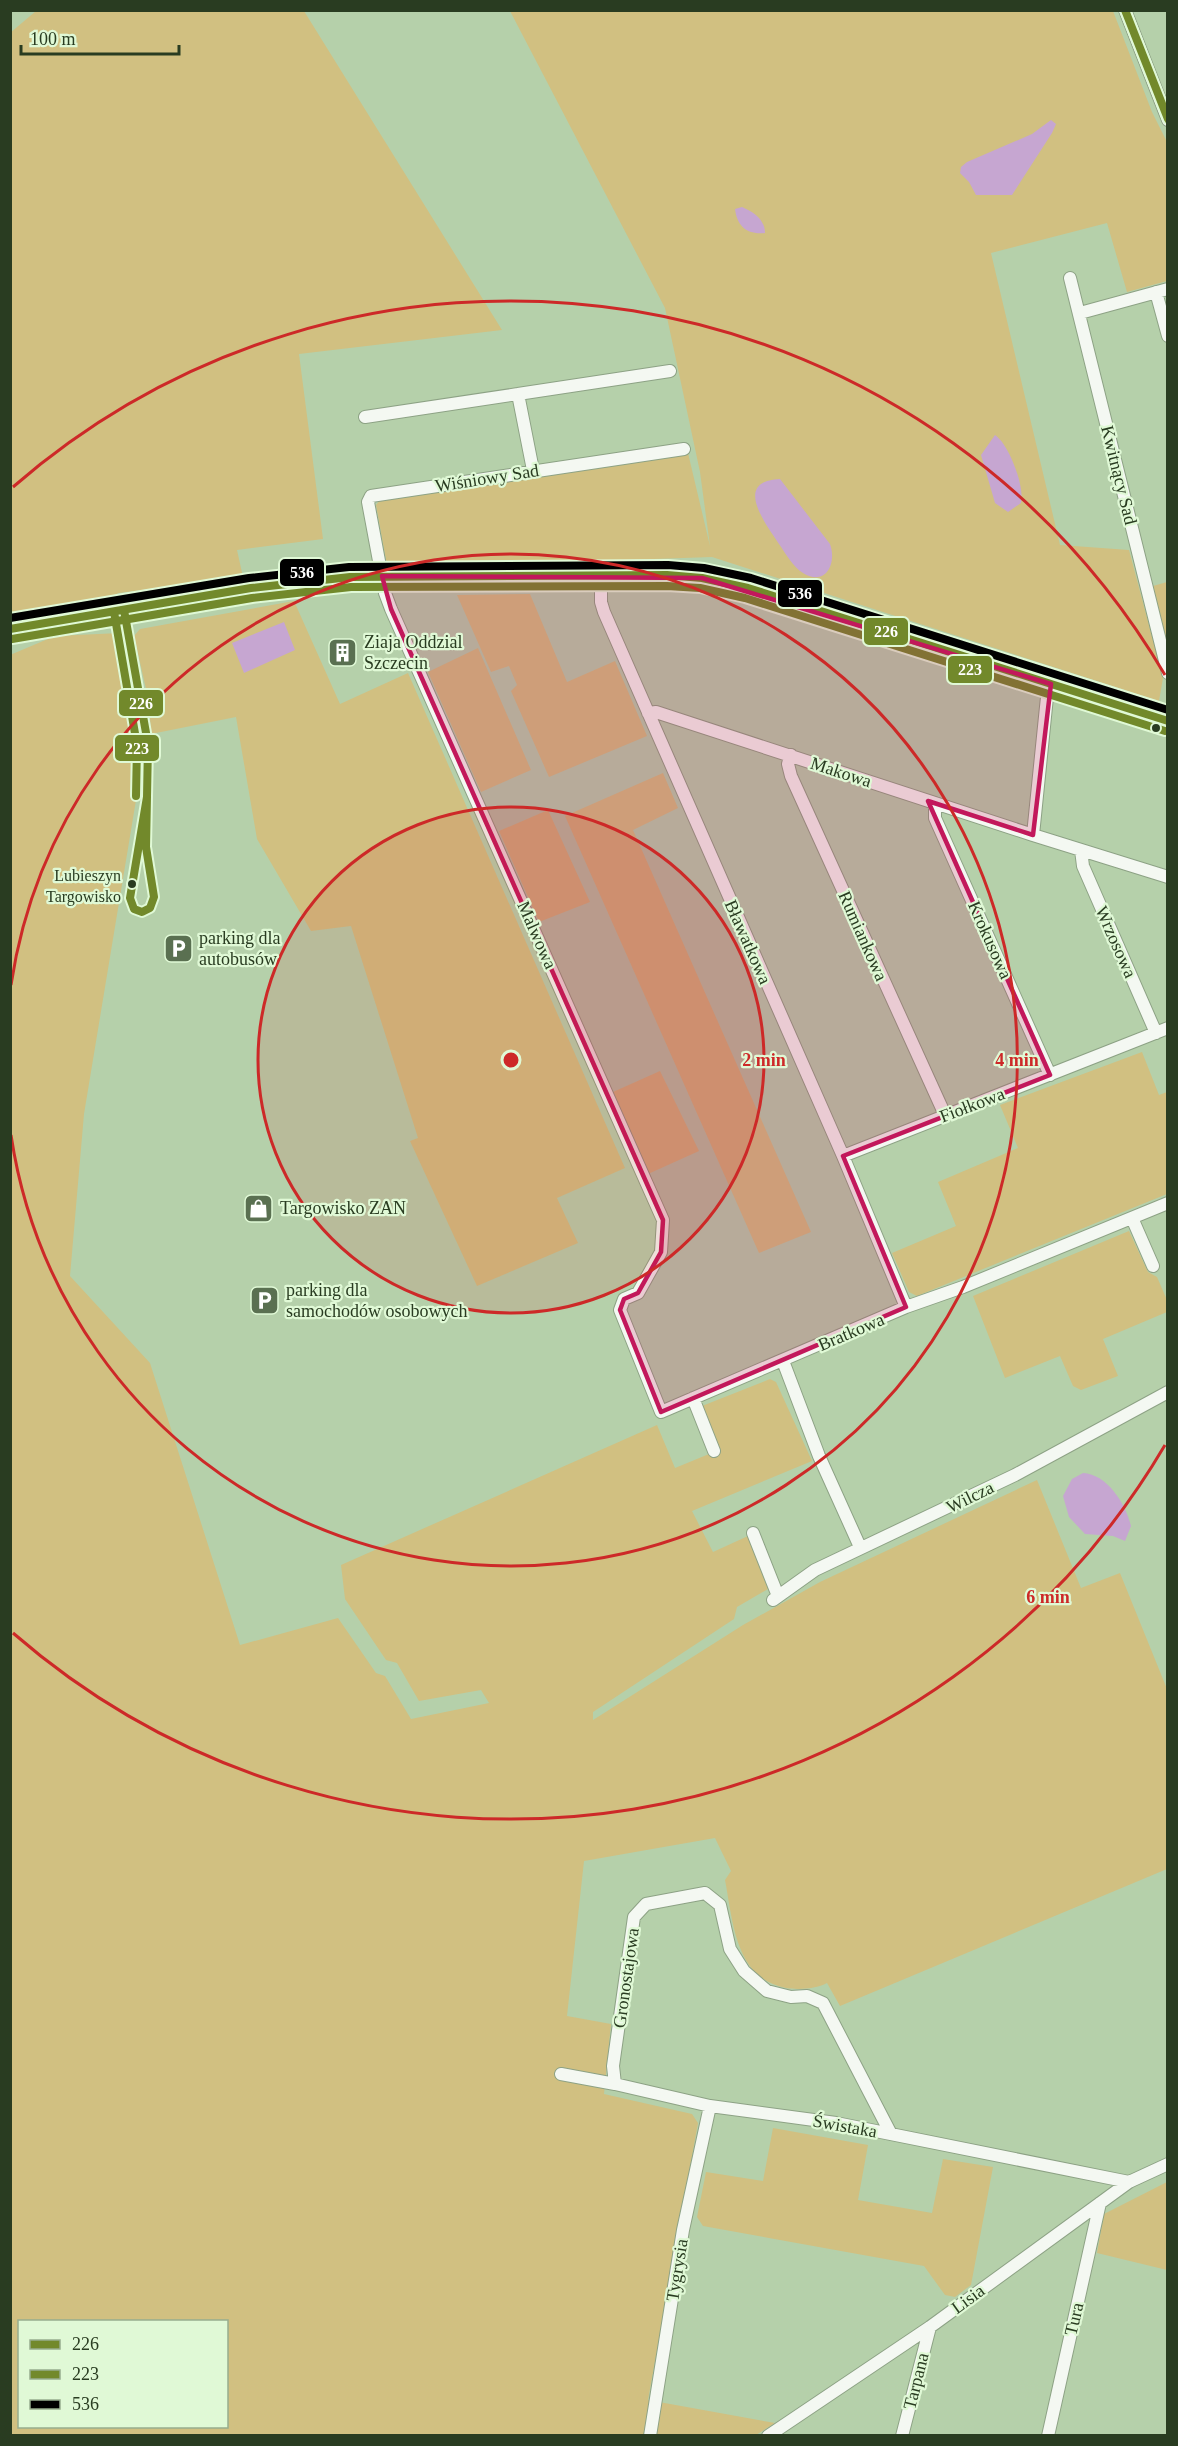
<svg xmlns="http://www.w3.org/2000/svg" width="1178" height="2446" viewBox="0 0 1178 2446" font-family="'Times New Roman',serif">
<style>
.green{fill:#d1c081;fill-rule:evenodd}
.water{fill:#c6a6d1}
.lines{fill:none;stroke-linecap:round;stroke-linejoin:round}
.minor-casing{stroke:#8da285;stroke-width:14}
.major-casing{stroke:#8da285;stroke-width:17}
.minor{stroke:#f4f8f2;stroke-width:12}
.major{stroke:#f4f8f2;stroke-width:15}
.bus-1-casing{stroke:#e0f9d6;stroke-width:12}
.bus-2-casing{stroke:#e0f9d6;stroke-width:12}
.bus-3-casing{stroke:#e0f9d6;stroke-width:12}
.bus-1{stroke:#72892b;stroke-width:8}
.bus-2{stroke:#72892b;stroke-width:8}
.bus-3{stroke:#000;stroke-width:8}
.marked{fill:#c2185b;fill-opacity:0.2;stroke:#c2185b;stroke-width:4.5;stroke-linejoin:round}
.ring{fill:none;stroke:#cd2928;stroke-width:3}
.bus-dot{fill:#293c21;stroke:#e0f9d6;stroke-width:2}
.labels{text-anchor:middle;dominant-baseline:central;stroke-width:4.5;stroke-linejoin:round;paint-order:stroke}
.bus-label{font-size:16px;fill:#293c21;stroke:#e0f9d6;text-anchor:end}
.street-label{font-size:18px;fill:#293c21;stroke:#e0f9d6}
.poi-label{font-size:18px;fill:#293c21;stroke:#e0f9d6;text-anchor:start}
.centre{fill:#cd2928;stroke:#e0f9d6;stroke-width:3}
.ring-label{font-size:18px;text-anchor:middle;font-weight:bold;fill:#cd2928;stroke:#e0f9d6;stroke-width:4.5;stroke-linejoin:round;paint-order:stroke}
.line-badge{stroke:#e0f9d6;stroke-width:2}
.badge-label{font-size:16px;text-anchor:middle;font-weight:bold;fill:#fff}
</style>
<rect width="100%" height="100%" fill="#b5d0aa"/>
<path class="green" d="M 36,11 L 304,11 L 502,330 L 299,354 L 323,539 L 237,550 L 243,577 L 119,593 L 110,597 L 11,613 L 10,33 Z
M 510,11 L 1113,11 L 1152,112 L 1167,142 L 1167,281 L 1127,292 L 1107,223 L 991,253 L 1060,545 L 1129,550 L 1163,678 L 1159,701 L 712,557 L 393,568 L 386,560 L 376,505 L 381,499 L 688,453 L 710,546 L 700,472 L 665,308 Z
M 1167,582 L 1168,582 L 1167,644 L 1153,586 Z
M 530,594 L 567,682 L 615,661 L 647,736 L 549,777 L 511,691 L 517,685 L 509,666 L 491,672 L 457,595 Z
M 294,601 L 340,704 L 408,673 L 625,1168 L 557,1198 L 578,1243 L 477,1286 L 410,1141 L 418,1138 L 351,926 L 311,931 L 257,839 L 236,717 L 151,734 L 149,702 L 134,636 L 140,629 Z
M 120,633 L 136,703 L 138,788 L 84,1114 L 70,1276 L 150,1363 L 240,1645 L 338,1618 L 376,1673 L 385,1676 L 411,1719 L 489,1703 L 481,1690 L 419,1701 L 397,1663 L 386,1660 L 345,1599 L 341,1565 L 657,1425 L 675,1468 L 709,1454 L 717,1457 L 720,1449 L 702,1406 L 770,1379 L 776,1382 L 812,1461 L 692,1511 L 713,1552 L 748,1536 L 768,1589 L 737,1607 L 734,1619 L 593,1712 L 593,1720 L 743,1625 L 820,1582 L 1037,1480 L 1081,1588 L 1120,1573 L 1167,1689 L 1167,1869 L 840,2006 L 827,1983 C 816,1989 798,1990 786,1988 C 735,1979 733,1921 725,1880 L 731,1871 L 715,1838 L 584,1861 L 567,2016 L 611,2024 L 604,2094 L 692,2114 L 698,2123 L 648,2400 L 775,2423 L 756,2435 L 11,2435 L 10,655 L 55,636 ZM 20,2322 L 226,2322 L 226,2426 L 20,2426 Z
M 478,648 L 531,770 L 481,792 L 428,672 Z
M 663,773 L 678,808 L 633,830 L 811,1232 L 759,1253 L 565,816 Z
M 548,810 L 590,902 L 539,922 L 499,831 Z
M 1142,1052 L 1159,1095 L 1167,1092 L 1167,1194 L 917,1296 L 909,1292 L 892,1253 L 956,1226 L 938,1182 L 1018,1148 L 1000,1105 Z
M 660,1071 L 699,1151 L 648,1174 L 613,1092 Z
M 1129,1231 L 1148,1272 L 1157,1277 L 1167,1300 L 1167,1312 L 1103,1339 L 1118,1376 L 1081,1390 L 1073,1386 L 1060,1356 L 1005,1378 L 973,1296 Z
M 773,2128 L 868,2145 L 858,2200 L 932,2213 L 943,2159 L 993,2167 L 971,2285 L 955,2297 L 945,2295 L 924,2266 L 703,2226 L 697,2217 L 706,2172 L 763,2181 Z
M 1167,2182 L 1167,2270 L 1097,2253 L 1104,2214 Z"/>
<path class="water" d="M 1051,120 L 1056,124 L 1052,133 L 1012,195 L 976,195 L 969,182 L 960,173 L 961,167 L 967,162 L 1032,134 Z
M 742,207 C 754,212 765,220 765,233 C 747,235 737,226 735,209 Z
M 995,435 C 1009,444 1025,487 1021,503 L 1008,512 L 995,503 L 981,455 Z
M 780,479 L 830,544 C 837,563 826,587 803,573 C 793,567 786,554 779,544 C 766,524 732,481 780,479 Z
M 284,622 L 295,650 L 244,673 L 232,643 Z
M 1083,1473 C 1107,1474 1126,1504 1131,1526 L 1125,1541 L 1113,1536 L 1085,1534 L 1069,1517 L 1063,1496 L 1072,1479 Z"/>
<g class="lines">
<defs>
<path id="minor" d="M 1125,10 L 1168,120
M 1070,278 L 1168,673
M 1156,292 L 1168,336
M 1080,313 L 1168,289
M 518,394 L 670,371
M 365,417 L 518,394 L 533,470
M 684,449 L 371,496 L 368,502 L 385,593 L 391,609 L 663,1220 L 661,1252 L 638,1293 L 624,1299 L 620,1310 L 661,1412 L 906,1307 L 963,1287 L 1168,1203
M 601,575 L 601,602 L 604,612 L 843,1156 L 906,1307
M 1051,684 L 1047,697 L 1033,835 L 1168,877
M 648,713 L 656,712 L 1033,835
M 791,755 L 788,764 L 791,776 L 945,1115
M 935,803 L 935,818 L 1050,1075
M 1081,850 L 1083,866 L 1156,1033
M 843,1156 L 1168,1028
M 1132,1218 L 1153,1266
M 783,1361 L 819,1456 L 860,1547
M 693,1398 L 714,1451
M 753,1533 L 778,1596
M 773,1600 L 815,1570 L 1015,1475 L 1168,1392
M 561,2074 L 615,2084 L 710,2106 L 836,2123 L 1129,2182
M 615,2084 L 613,2066 L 634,1917 L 646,1904 L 705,1893 L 720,1905 L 730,1949 L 744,1971 L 767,1991 L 791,1997 L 807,1996 L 823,2003 L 891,2134
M 650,2436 L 683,2230 L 710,2106
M 768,2436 L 930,2327 L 1129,2182 L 1168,2164
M 902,2436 L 930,2327
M 1048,2436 L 1100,2203"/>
<path id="major" d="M 10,629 L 251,588 L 350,577 L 667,575 L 702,578 L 748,588 L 1168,721"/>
</defs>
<use href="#minor" class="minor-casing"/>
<use href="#major" class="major-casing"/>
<use href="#minor" class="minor"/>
<use href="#major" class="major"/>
<defs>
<path id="bus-1" d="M 1125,10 L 1168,119
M 124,610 L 148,744 L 147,797
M 10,629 L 251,588 L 350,577 L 667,575 L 702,578 L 748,588 L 1168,721
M 147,797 L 146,847 L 154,897 L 150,908 L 142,912 L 134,909 L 130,898 Z"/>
<path id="bus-2" d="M 114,612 L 137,745 L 136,796
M 12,639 L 252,598 L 351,587 L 667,586 L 700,588 L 745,598 L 1165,731"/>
<path id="bus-3" d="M 10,618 L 249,578 L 349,567 L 668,565 L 704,568 L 751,578 L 1168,710"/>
</defs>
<use href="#bus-1" class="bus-1-casing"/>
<use href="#bus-2" class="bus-2-casing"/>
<use href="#bus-3" class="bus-3-casing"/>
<use href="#bus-1" class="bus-1"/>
<use href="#bus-2" class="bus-2"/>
<use href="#bus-3" class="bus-3"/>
</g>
<path class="marked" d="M 382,576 L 702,578 L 1051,684 L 1033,835 L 928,801 L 1050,1075 L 843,1156 L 906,1307 L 661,1412 L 620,1310 L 624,1299 L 638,1293 L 661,1252 L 663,1220 L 391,609 Z"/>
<circle cx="511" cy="1060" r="253" fill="#cd2928" fill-opacity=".12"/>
<g class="ring">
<circle cx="511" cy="1060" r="253"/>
<path d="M11 985A506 506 0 1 1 11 1135"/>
<path d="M1165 1445A759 759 0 0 1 13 1633M13 487A759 759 0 0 1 1165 675"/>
</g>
<defs>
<symbol id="building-square" viewBox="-11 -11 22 22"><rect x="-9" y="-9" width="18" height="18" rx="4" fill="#5a7051" stroke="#e0f9d6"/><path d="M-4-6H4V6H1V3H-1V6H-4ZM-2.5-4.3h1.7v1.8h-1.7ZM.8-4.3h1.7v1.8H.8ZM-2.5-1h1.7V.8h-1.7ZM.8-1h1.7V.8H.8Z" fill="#fff"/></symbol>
<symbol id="parking-square" viewBox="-11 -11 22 22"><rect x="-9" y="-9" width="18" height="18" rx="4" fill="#5a7051" stroke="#e0f9d6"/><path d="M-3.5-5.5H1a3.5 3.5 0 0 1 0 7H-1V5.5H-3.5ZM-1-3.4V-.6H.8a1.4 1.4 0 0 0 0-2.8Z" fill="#fff"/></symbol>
<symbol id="shop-square" viewBox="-11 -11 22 22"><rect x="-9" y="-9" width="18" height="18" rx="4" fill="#5a7051" stroke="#e0f9d6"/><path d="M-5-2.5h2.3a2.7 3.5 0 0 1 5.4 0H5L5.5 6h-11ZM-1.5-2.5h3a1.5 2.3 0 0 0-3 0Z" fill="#fff"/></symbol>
</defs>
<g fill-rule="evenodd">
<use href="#building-square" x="326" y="636" width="33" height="33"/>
<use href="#parking-square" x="162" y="932" width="33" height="33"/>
<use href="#shop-square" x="242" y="1192" width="33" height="33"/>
<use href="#parking-square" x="248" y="1284" width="33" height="33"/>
</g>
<g class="bus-dot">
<circle cx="1156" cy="728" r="5"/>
<circle cx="132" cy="884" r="5"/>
</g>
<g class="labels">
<g class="bus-label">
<text x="121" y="875">Lubieszyn<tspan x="121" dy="21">Targowisko</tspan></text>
</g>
<g class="street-label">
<text transform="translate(1119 475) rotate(76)">Kwitnący Sad</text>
<text transform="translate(487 478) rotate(-9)">Wiśniowy Sad</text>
<text transform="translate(841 772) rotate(18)">Makowa</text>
<text transform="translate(537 935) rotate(66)">Malwowa</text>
<text transform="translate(863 936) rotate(66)">Rumiankowa</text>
<text transform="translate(990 940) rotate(66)">Krokusowa</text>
<text transform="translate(748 942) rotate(66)">Bławatkowa</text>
<text transform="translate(1116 942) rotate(66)">Wrzosowa</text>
<text transform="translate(972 1105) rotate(-21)">Fiołkowa</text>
<text transform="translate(851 1332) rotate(-23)">Bratkowa</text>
<text transform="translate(970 1497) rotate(-26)">Wilcza</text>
<text transform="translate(626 1978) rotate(-82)">Gronostajowa</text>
<text transform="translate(845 2126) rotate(10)">Świstaka</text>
<text transform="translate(677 2270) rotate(-81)">Tygrysia</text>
<text transform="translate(968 2299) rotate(-36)">Lisia</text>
<text transform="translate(1074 2319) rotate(-77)">Tura</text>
<text transform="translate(916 2381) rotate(-76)">Tarpana</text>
</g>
<g class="poi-label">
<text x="364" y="642">Ziaja Oddzial<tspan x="364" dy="21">Szczecin</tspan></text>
<text x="199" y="938">parking dla<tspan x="199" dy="21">autobusów</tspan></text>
<text x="280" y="1208">Targowisko ZAN</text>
<text x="286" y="1290">parking dla<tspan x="286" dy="21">samochodów osobowych</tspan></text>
</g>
</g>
<circle cx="511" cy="1060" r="9" class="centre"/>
<g class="ring-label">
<text x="764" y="1066">2 min</text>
<text x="1017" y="1066">4 min</text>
<text x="1048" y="1603">6 min</text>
</g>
<g class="line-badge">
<rect x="279" y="558" width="46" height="29" rx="6" fill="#000"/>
<rect x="777" y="579" width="46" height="29" rx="6" fill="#000"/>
<rect x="863" y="617" width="46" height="29" rx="6" fill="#72892b"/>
<rect x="947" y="655" width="46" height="29" rx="6" fill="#72892b"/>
<rect x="118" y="689" width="46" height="28" rx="6" fill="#72892b"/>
<rect x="114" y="734" width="46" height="28" rx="6" fill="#72892b"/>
</g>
<g class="badge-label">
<text x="302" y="578">536</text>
<text x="800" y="599">536</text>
<text x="886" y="637">226</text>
<text x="970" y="675">223</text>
<text x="141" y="709">226</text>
<text x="137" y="754">223</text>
</g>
<rect width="1178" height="2446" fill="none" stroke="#293c21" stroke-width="24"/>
<rect x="18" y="2320" width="210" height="108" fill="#e0f9d6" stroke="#97ad8e" stroke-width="1.5"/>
<rect x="30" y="2340" width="30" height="9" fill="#72892b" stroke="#97ad8e" stroke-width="1.5"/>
<text x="72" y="2350" font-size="18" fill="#293c21">226</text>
<rect x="30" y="2370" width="30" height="9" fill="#72892b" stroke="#97ad8e" stroke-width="1.5"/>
<text x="72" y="2380" font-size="18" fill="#293c21">223</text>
<rect x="30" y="2400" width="30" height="9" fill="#000000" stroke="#97ad8e" stroke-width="1.5"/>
<text x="72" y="2410" font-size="18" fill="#293c21">536</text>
<path d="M21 45v9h158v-9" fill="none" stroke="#293c21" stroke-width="3"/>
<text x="30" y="45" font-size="18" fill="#293c21" stroke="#e0f9d6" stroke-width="4.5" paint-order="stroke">100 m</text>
</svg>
